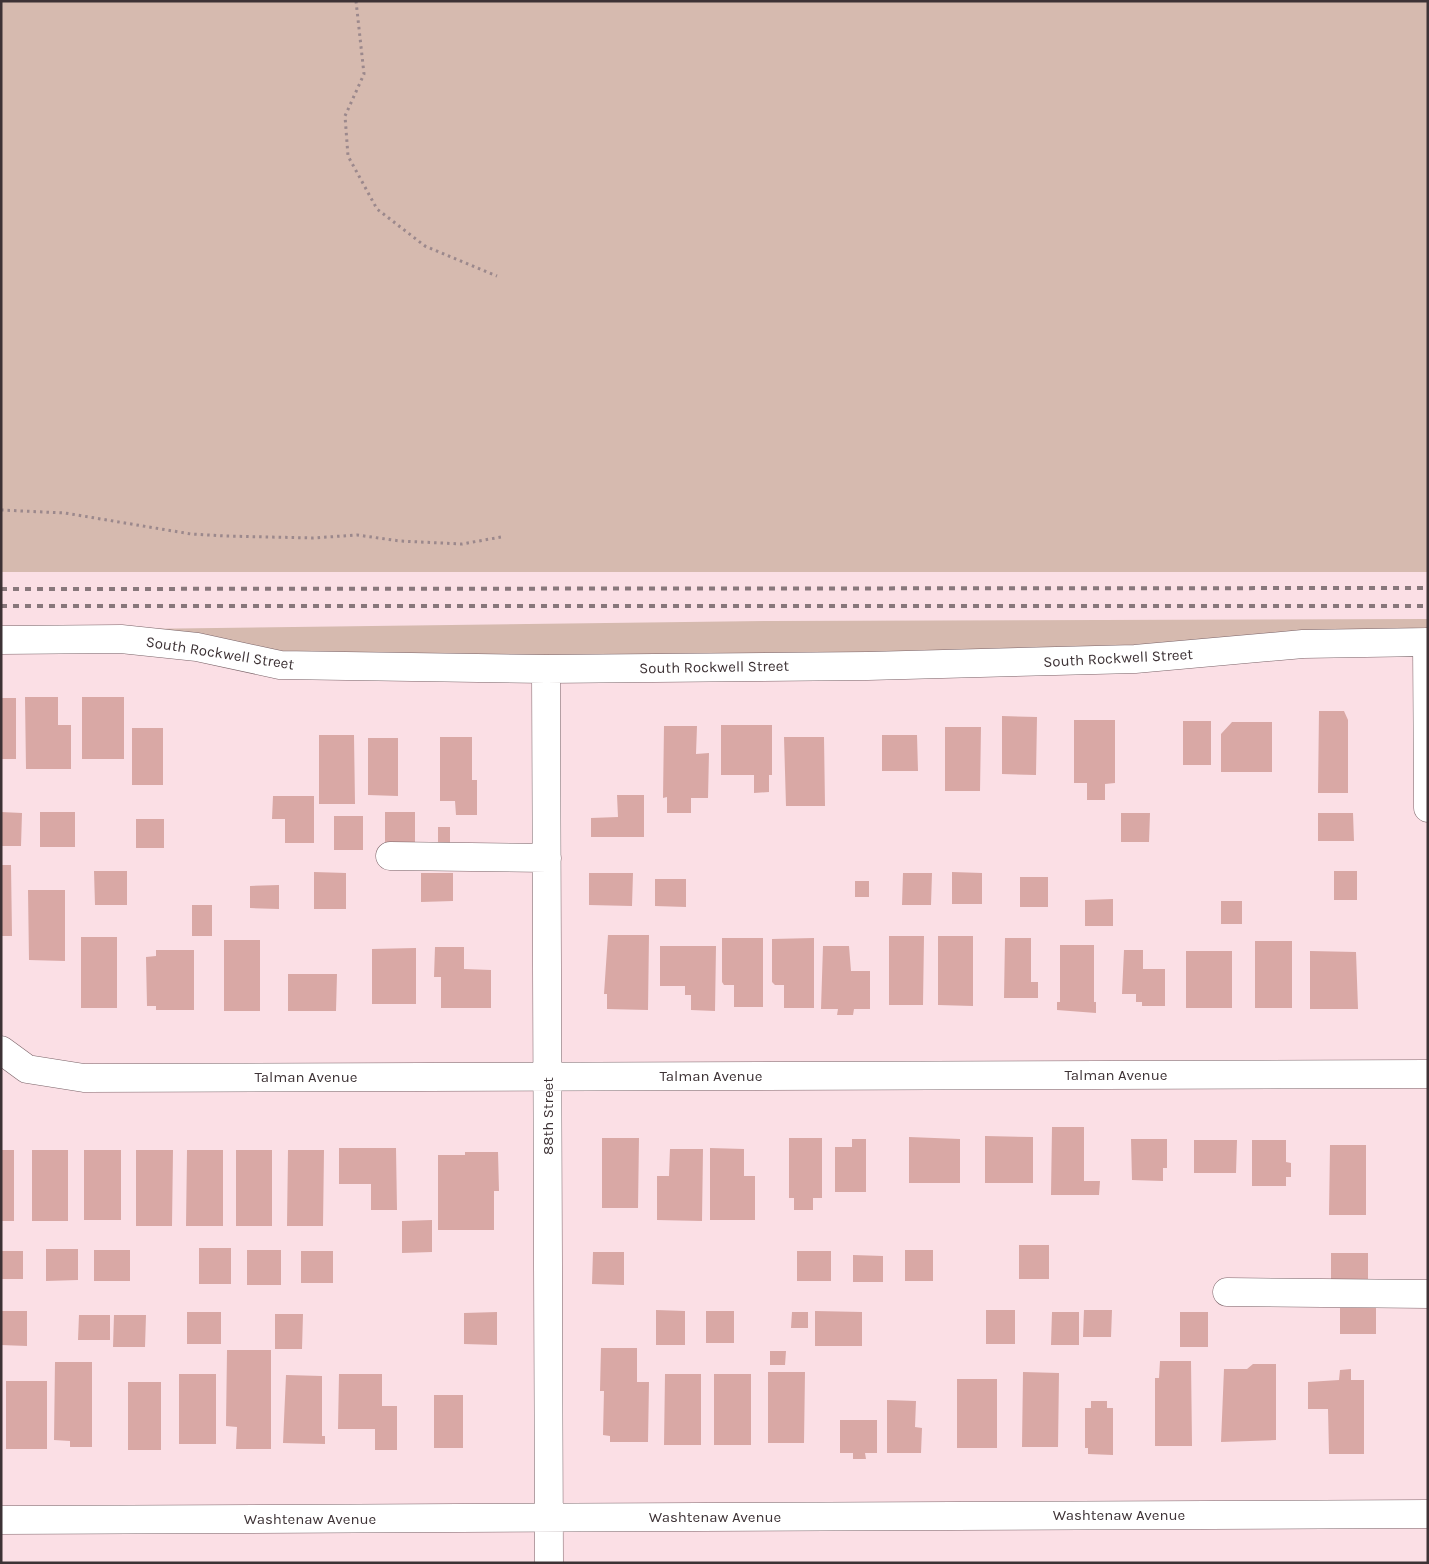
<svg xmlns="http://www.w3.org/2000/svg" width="1429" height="1564" viewBox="0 0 1429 1564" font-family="Karla,sans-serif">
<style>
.green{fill:#d6baaf}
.building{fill:#d9a8a5}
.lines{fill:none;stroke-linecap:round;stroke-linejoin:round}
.minor-casing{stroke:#7a6368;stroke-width:29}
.path{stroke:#9b888c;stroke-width:3;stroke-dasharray:2.5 4;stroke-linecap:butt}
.minor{stroke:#fff;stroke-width:28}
.rail{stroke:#88777b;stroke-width:4;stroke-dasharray:6 6;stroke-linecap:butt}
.labels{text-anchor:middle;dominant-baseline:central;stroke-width:4;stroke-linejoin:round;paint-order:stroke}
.street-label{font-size:15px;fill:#3d3235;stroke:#fff}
</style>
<rect width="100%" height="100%" fill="#fbdfe5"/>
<path class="green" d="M 1,1 L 1428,1 L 1428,572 L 1,572 Z
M 1428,619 L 1428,633 L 991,652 L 658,654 L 543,659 L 276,654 L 137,629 L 770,621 Z"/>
<path class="building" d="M 25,697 L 58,697 L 58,725 L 71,725 L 71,769 L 26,769 Z
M 82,697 L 124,697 L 124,759 L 82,759 Z
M 1,698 L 16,698 L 16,759 L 1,759 Z
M 1319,711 L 1344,711 L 1348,720 L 1348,793 L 1318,793 Z
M 1002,716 L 1037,717 L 1036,775 L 1002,774 Z
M 1074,720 L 1115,720 L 1115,783 L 1105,784 L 1105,800 L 1087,800 L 1087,783 L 1074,783 Z
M 1183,721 L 1211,721 L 1211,765 L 1183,765 Z
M 1232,722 L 1272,722 L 1272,772 L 1221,772 L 1221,734 Z
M 721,725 L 772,725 L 772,775 L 769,775 L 769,792 L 754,793 L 754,775 L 721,775 Z
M 664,726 L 697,726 L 696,754 L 709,753 L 708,798 L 691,798 L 691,813 L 667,813 L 667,797 L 663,798 Z
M 945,727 L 981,727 L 980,791 L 945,791 Z
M 132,728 L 163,728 L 163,785 L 132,785 Z
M 319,735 L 354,735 L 355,804 L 319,804 Z
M 882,735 L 917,735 L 918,771 L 882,771 Z
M 440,737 L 472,737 L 472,780 L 477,780 L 477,815 L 456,815 L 455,801 L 440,801 Z
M 784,737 L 824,737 L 825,806 L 786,806 Z
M 368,738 L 398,738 L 398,796 L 368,795 Z
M 617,795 L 644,795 L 644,837 L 591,837 L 591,818 L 618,817 Z
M 273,796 L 314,796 L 314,843 L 285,843 L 285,819 L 272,819 Z
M 1,812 L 22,813 L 21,846 L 1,846 Z
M 40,812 L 75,812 L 75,847 L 40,847 Z
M 385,812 L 415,812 L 415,843 L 385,843 Z
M 1121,813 L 1150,813 L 1149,842 L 1121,842 Z
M 1318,813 L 1353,813 L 1354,841 L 1318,841 Z
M 334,816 L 363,816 L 363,850 L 334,850 Z
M 136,819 L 164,819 L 164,848 L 136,848 Z
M 438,827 L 450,827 L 450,844 L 438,843 Z
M 1,865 L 11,865 L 12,936 L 1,936 Z
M 94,871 L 127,871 L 127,905 L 95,905 Z
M 1334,871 L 1357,871 L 1357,900 L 1334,900 Z
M 314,872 L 346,873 L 346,909 L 314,909 Z
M 952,872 L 982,873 L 982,904 L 952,904 Z
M 421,873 L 453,873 L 453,901 L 421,902 Z
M 589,873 L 633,873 L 632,906 L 589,905 Z
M 903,873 L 932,873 L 931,905 L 902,905 Z
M 1020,877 L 1048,877 L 1048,907 L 1020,907 Z
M 655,879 L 686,879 L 686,907 L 655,906 Z
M 855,881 L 869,881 L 869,897 L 855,897 Z
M 279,885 L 279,909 L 250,908 L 250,886 Z
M 28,890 L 65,890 L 65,961 L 29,960 Z
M 1113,899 L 1113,926 L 1085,926 L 1085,900 Z
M 1221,901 L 1242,901 L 1242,924 L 1221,924 Z
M 192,905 L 212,905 L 212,936 L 192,936 Z
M 608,935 L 649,935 L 648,1010 L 607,1009 L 607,994 L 604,994 Z
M 889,936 L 924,936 L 923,1005 L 889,1005 Z
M 938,936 L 973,936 L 973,1006 L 938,1005 Z
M 81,937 L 117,937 L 117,1008 L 81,1008 Z
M 722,938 L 763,938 L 763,1007 L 734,1007 L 734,985 L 724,985 L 722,982 Z
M 814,938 L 814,1008 L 784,1008 L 784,985 L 775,985 L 772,982 L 772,939 Z
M 1005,938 L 1031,938 L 1031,982 L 1038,982 L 1038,998 L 1004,998 Z
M 224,940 L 260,940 L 260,1011 L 224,1011 Z
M 1255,941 L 1292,941 L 1292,1008 L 1255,1008 Z
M 1060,945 L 1094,945 L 1094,1002 L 1096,1002 L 1096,1013 L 1057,1010 L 1057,1002 L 1060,1002 Z
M 660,946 L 716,946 L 715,1011 L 691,1010 L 691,995 L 685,995 L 685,986 L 660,986 Z
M 823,946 L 849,946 L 851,971 L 870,971 L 870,1009 L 854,1009 L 853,1015 L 837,1015 L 838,1009 L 821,1009 Z
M 435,947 L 464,947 L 464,969 L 491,970 L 491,1008 L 441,1008 L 441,977 L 434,977 Z
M 416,948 L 416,1004 L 372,1004 L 372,949 Z
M 156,950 L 194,950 L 194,1010 L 156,1010 L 156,1006 L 147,1006 L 146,957 L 156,956 Z
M 1124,950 L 1143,950 L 1143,969 L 1165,969 L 1165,1006 L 1142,1006 L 1142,1002 L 1136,1002 L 1136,994 L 1122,994 Z
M 1186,951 L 1232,951 L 1232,1008 L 1186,1008 Z
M 1310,951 L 1356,952 L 1358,1009 L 1310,1009 Z
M 288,974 L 337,974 L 336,1011 L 288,1011 Z
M 1052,1127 L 1084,1127 L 1084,1181 L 1100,1181 L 1099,1195 L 1051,1195 Z
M 985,1136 L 1033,1137 L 1033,1183 L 985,1183 Z
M 909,1137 L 960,1139 L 960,1183 L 909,1183 Z
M 602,1138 L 639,1138 L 638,1208 L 602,1208 Z
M 789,1138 L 822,1138 L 822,1198 L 813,1198 L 813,1210 L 794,1210 L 794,1198 L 789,1198 Z
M 852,1139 L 866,1139 L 866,1192 L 835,1192 L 835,1147 L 852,1147 Z
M 1131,1139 L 1167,1139 L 1167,1168 L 1163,1168 L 1163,1181 L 1132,1180 Z
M 1194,1140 L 1237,1140 L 1236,1173 L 1194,1173 Z
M 1252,1140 L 1286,1140 L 1286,1162 L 1291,1163 L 1291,1177 L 1286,1177 L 1286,1186 L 1252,1186 Z
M 1330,1145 L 1366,1145 L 1366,1215 L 1329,1215 Z
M 339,1148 L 396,1148 L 397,1210 L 371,1210 L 371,1184 L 339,1184 Z
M 710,1148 L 744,1149 L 744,1176 L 755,1176 L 755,1220 L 710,1220 Z
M 670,1149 L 703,1149 L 702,1221 L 657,1220 L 657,1176 L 669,1176 Z
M 1,1150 L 14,1150 L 14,1221 L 1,1221 Z
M 32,1150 L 68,1150 L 68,1221 L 32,1221 Z
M 84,1150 L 121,1150 L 121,1220 L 84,1220 Z
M 136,1150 L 173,1150 L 172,1226 L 136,1226 Z
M 187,1150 L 223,1150 L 223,1226 L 186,1226 Z
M 236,1150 L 272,1150 L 272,1226 L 236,1226 Z
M 288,1150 L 324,1150 L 323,1226 L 287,1226 Z
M 465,1152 L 498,1152 L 499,1191 L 494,1191 L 494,1230 L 438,1230 L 438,1155 L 465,1155 Z
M 432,1220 L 432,1252 L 402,1253 L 402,1221 Z
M 1019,1245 L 1049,1245 L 1049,1279 L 1019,1279 Z
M 199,1248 L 231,1248 L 231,1284 L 199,1284 Z
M 46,1249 L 78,1249 L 78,1280 L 46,1281 Z
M 94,1250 L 130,1250 L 130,1281 L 94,1281 Z
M 247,1250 L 281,1250 L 281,1285 L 247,1285 Z
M 905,1250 L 933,1250 L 933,1281 L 905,1281 Z
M 1,1251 L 23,1251 L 23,1279 L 1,1279 Z
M 301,1251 L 333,1251 L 333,1283 L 301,1283 Z
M 797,1251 L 831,1251 L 831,1281 L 797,1281 Z
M 593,1252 L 624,1252 L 624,1285 L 592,1284 Z
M 1331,1253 L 1368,1253 L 1368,1282 L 1331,1282 Z
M 853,1255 L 883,1256 L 883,1282 L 853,1282 Z
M 1340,1308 L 1376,1308 L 1376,1334 L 1340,1334 Z
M 656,1310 L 685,1311 L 685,1345 L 656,1345 Z
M 986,1310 L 1015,1310 L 1015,1344 L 986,1344 Z
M 1084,1310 L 1112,1310 L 1111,1337 L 1083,1337 Z
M 1,1311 L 27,1311 L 27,1346 L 1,1345 Z
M 706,1311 L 734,1311 L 734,1343 L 706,1343 Z
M 815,1311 L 862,1312 L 862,1346 L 815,1346 Z
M 187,1312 L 221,1312 L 221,1344 L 187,1344 Z
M 497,1312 L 497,1345 L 464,1344 L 464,1313 Z
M 792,1312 L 808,1312 L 808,1328 L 791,1328 Z
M 1052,1312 L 1079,1312 L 1079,1345 L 1051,1345 Z
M 1180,1312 L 1208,1312 L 1208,1347 L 1180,1347 Z
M 275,1314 L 303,1314 L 302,1349 L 275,1349 Z
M 79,1315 L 110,1315 L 110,1340 L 78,1340 Z
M 114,1315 L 146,1315 L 145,1347 L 113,1347 Z
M 601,1348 L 637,1348 L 637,1382 L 649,1382 L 648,1442 L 610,1442 L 610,1436 L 603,1435 L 604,1391 L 600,1391 Z
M 227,1350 L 271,1350 L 271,1449 L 236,1449 L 237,1427 L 226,1426 Z
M 770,1351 L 786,1351 L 785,1365 L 770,1365 Z
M 1160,1361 L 1191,1361 L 1192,1446 L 1155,1446 L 1155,1378 L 1159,1378 Z
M 55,1362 L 92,1362 L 92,1447 L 70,1447 L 70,1441 L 54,1440 Z
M 1253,1364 L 1276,1364 L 1276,1440 L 1221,1442 L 1224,1369 L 1247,1369 Z
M 1351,1369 L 1351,1380 L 1364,1380 L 1364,1454 L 1329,1454 L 1328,1409 L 1308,1409 L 1308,1382 L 1339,1380 L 1340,1370 Z
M 768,1372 L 805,1372 L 804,1443 L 768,1443 Z
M 1023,1372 L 1059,1373 L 1058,1447 L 1022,1447 Z
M 179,1374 L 216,1374 L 216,1444 L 179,1444 Z
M 339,1374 L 382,1374 L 382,1406 L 397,1406 L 397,1450 L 375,1450 L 375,1429 L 338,1429 Z
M 665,1374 L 701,1374 L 701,1445 L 664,1445 Z
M 714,1374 L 751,1374 L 751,1445 L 714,1445 Z
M 286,1375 L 322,1376 L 322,1436 L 325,1436 L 325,1444 L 283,1443 Z
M 957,1379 L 997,1379 L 997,1448 L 957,1448 Z
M 6,1381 L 47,1381 L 47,1449 L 6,1449 Z
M 128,1382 L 161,1382 L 161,1450 L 128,1450 Z
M 434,1395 L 463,1395 L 463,1448 L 434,1448 Z
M 887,1400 L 916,1401 L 915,1427 L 922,1428 L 921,1453 L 887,1453 Z
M 1091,1401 L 1107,1401 L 1107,1408 L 1113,1408 L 1113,1455 L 1088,1454 L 1088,1448 L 1085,1448 L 1085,1408 L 1091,1408 Z
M 840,1420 L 877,1420 L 877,1453 L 865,1453 L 866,1459 L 853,1459 L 853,1453 L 840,1453 Z"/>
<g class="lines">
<defs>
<path id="minor" d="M 1,640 L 121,639 L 197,647 L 280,665 L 546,669 L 868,666 L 1135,659 L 1303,644 L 1428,642
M 1427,642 L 1428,808
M 546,669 L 549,1563
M 390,856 L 547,858
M 1,1050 L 27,1069 L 84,1078 L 1428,1074
M 1227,1292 L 1428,1294
M 1,1520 L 1428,1514"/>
</defs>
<use href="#minor" class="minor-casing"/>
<path class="path" d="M 356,1 L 364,74 L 345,116 L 348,156 L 377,209 L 425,246 L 497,276
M 1,510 L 65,513 L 191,534 L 225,536 L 313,538 L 357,535 L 400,541 L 462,544 L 501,537"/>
<use href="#minor" class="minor"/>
<path class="rail" d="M 1,589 L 1428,588
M 1,606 L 1428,606"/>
</g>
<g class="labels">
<g class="street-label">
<text transform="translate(220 653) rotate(9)">South Rockwell Street</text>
<text transform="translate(1118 658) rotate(-3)">South Rockwell Street</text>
<text transform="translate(714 667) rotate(-1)">South Rockwell Street</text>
<text x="1116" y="1075">Talman Avenue</text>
<text x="711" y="1076">Talman Avenue</text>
<text x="306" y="1077">Talman Avenue</text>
<text transform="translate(548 1116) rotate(-90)">88th Street</text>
<text x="1119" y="1515">Washtenaw Avenue</text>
<text x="715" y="1517">Washtenaw Avenue</text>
<text x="310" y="1519">Washtenaw Avenue</text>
</g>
</g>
<rect width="1429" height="1564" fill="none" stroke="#3d3235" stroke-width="5"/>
</svg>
